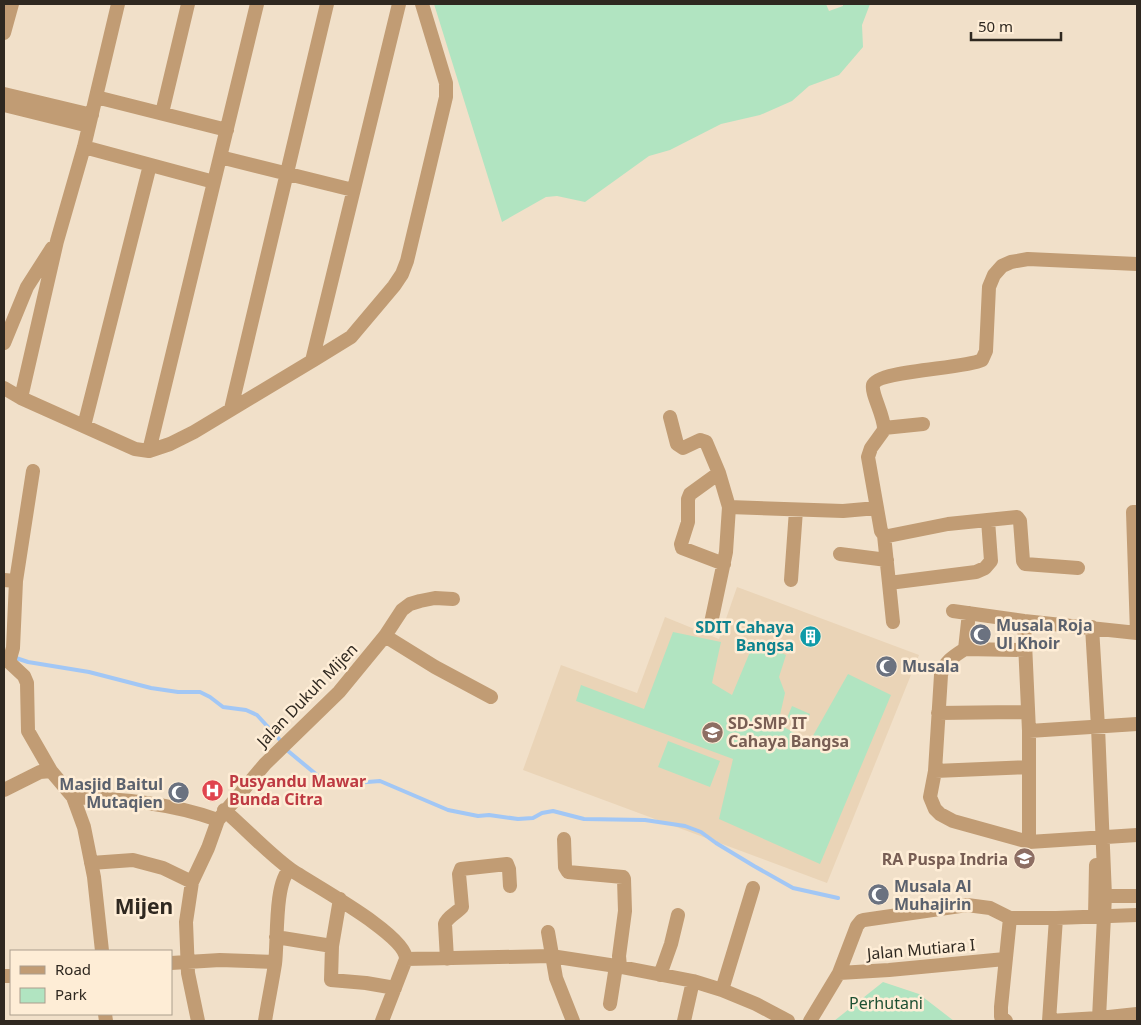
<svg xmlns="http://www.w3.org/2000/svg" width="1141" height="1025" viewBox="0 0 1141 1025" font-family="'Noto Sans',sans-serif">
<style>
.built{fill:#ead4b7}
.green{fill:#b1e4c1}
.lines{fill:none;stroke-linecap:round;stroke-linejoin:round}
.stream{stroke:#a2c7f5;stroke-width:4}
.minor{stroke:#c19c74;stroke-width:14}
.tertiary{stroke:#c19c74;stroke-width:14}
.labels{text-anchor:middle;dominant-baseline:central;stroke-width:5;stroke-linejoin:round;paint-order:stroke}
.worship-label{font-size:16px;font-weight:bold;fill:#5b616d;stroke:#feedd6;text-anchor:start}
.culture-label{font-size:16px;font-weight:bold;fill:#0d838f;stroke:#feedd6;text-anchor:end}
.street-label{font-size:16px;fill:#2f2820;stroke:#feedd6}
.education-label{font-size:16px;font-weight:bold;fill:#785e54;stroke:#feedd6;text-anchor:start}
.health-label{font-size:16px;font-weight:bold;fill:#be3a42;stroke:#feedd6;text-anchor:start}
.park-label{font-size:16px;fill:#1d5032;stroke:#feedd6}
.district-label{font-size:21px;font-weight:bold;fill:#2f2820;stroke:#feedd6}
</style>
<rect width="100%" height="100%" fill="#f1e0c9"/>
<path class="built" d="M 737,587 L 919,655 L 827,883 L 523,770 L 561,665 L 637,693 L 665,617 L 719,639 Z"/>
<path class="green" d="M 434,4 L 826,4 L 829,11 L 843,6 L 843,4 L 870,4 L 862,25 L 863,47 L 839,75 L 809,86 L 792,101 L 760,115 L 721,124 L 670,150 L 649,156 L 585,202 L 557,196 L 546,197 L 502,222 Z
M 673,632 L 721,642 L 712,683 L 732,695 L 755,640 L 786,655 L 779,677 L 785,693 L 778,724 L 810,741 L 848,674 L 891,695 L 820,864 L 719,819 L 733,759 L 576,701 L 581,685 L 644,709 Z
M 792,706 L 810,714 L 804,726 L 787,718 Z
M 668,741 L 720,761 L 710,787 L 658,767 Z
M 883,982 L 919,994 L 954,1021 L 834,1021 Z"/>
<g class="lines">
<path class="stream" d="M 4,654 L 28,662 L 89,672 L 151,688 L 178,692 L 200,692 L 210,697 L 223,707 L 246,710 L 257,715 L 280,740
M 288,751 L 329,785 L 380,781 L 448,810 L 478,816 L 489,815 L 518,819 L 533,818 L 542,813 L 553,811 L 584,819 L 645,820 L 685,826 L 701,832 L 716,843 L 754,866 L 793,888 L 838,898"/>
<path class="minor" d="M 118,4 L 84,147 L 57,241 L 21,398 L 135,449 L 149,451 L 170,444 L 194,432 L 312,361 L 399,4
M 4,94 L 92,115
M 96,97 L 227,130
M 4,105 L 89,126
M 162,113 L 188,4
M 84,147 L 214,182
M 220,157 L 353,190
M 4,343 L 27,287 L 52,248
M 312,361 L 351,337 L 394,286 L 402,274 L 407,261 L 446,97 L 446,83 L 422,4
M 4,388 L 21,398
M 231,409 L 327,4
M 670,417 L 677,444 L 683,448 L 700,440 L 706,442 L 719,473 L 729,507
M 84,426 L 150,165
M 884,428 L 923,424
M 149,451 L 257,4
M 33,471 L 16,581 L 13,648 L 9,662 L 24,676 L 27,683 L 28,731 L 51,771 L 73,797 L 84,827 L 94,877 L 102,951
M 719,473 L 690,494 L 688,499 L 688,522 L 681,544 L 682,548 L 724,564
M 877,508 L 868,457 L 871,448 L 884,430 C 885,417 871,394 873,385 C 878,370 964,369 982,360 L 986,351 L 989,287 L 994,275 L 1002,266 L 1011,262 L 1028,259 L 1137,264
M 884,535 L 889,583 L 976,572 L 985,568 L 991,561 L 988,520
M 840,554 L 887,560
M 4,580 L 16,581
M 791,580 L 796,510
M 889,583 L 893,622
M 953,611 L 1024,621 L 1137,633
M 969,613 L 965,649 C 954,656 944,662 941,675 L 935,771 L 930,797 L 935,809 L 940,814 L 953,821 L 1029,842 L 1137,835
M 1024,621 L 1029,731 L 1029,842
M 711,623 L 726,552 L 729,507 L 843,511 L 877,508 L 881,531 L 884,535 L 888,536 L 948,524 L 1017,517 L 1020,521 L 1023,561 L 1025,564 L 1078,568
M 1092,627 L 1098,727 L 1105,896 L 1099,1018 L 1137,1014
M 1137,633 L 1133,512 L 1137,512
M 385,636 L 435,667 L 491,697
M 965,649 L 1025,650
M 938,713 L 1028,712
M 1029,731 L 1137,724
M 935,771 L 1029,767
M 4,790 L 40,772 L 51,771
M 73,797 C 122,799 171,803 218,820
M 224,810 C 246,829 267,852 290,869 C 311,884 406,934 406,959
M 564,839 L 565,867 L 568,872 L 623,877 L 624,879 L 625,911 L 619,956 L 620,967
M 91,863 L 133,860 L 163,868 L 192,882
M 1098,896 L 1137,896
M 1095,917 L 1096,865
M 1056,918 L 1049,1021 L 1099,1018
M 548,932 L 556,978 L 573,1021
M 276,937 L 332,946 L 331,980 L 366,983 L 395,988
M 332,946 L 340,899
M 406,959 L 551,956 L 616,966 L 693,981 L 722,990 L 756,1004 L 788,1021
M 447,959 L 445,924 C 447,917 457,913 462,907 L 459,874 L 461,869 L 507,864 L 509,869 L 510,886
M 171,963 L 220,960 L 275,962
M 839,973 L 889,970 L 1005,959
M 660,975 L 671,944 L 678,915
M 4,976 L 11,976
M 722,990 L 753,888
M 610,1004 L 616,966
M 105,1014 L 106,1021
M 198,1021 L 188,973 L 186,922 L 192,882 L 208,848 L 218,820 L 265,764 L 339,692 L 385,636 L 402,610 L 410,604 L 420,601 L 435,598 L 453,599
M 265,1021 C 268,1002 272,983 275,964 C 278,942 274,883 290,869
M 382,1021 L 406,959
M 684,1021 L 693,981
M 810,1021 L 839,973 L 857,926 L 861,921 L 864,920 L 967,905 L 990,908 L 1010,918 L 1056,918 L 1137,915
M 1006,1021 L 1001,1017 L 1001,1007 L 1010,918"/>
<path class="tertiary" d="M 4,33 L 12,4"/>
</g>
<defs>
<symbol id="mosque-disc" viewBox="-11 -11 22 22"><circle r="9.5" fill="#6b7280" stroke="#feedd6"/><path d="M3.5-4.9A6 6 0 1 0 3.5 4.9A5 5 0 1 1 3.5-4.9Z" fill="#fff"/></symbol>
<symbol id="building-disc" viewBox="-11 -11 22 22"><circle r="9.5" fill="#0f9aa8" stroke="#feedd6"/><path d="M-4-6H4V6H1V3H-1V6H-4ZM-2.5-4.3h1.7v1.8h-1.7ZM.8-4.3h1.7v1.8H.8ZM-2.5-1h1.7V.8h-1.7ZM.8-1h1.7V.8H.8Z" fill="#fff"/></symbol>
<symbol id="school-disc" viewBox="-11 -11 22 22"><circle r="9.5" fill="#8d6e63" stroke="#feedd6"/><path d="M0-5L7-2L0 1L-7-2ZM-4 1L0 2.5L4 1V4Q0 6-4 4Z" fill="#fff"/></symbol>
<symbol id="hospital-disc" viewBox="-11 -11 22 22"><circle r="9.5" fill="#e0444e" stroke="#feedd6"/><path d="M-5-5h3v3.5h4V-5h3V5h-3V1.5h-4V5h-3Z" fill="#fff"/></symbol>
</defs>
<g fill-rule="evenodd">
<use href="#mosque-disc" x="968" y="622" width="25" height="25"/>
<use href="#building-disc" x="798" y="624" width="25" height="25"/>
<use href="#mosque-disc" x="874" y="654" width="25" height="25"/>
<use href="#school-disc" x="700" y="720" width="25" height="25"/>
<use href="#hospital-disc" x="200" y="778" width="25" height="25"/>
<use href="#mosque-disc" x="166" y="780" width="25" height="25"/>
<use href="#school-disc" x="1012" y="846" width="25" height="25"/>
<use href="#mosque-disc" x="866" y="882" width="25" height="25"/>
</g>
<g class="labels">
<g class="worship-label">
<text x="996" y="625">Musala Roja<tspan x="996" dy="18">Ul Khoir</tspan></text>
<text x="902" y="666">Musala</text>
<text x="163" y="784" text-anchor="end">Masjid Baitul<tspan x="163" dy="18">Mutaqien</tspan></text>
<text x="894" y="886">Musala Al<tspan x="894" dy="18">Muhajirin</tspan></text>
</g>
<g class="culture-label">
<text x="794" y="627">SDIT Cahaya<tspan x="794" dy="18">Bangsa</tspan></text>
</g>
<g class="street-label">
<text transform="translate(307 695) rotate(-46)">Jalan Dukuh Mijen</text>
<text transform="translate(921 949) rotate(-5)">Jalan Mutiara I</text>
</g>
<g class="education-label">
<text x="728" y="723">SD-SMP IT<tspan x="728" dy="18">Cahaya Bangsa</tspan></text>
<text x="1008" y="859" text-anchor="end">RA Puspa Indria</text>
</g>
<g class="health-label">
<text x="229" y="781">Pusyandu Mawar<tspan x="229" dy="18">Bunda Citra</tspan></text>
</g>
<g class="park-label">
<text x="886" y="1003">Perhutani</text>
</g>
<g class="district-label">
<text x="144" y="906">Mijen</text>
</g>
</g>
<rect width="1141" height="1025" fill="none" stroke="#2f2820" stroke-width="10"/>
<rect x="10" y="950" width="162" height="65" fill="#feedd6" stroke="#ab9e8d"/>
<rect x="20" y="966" width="25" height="8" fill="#c19c74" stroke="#ab9e8d"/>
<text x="55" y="975" font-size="15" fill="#2f2820">Road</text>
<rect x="20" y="988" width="25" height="15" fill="#b1e4c1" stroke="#ab9e8d"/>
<text x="55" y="1000" font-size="15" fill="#2f2820">Park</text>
<path d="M971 32v8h90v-8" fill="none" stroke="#2f2820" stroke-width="2.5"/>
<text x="978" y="32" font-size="15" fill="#2f2820" stroke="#feedd6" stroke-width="4" paint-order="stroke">50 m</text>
</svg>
